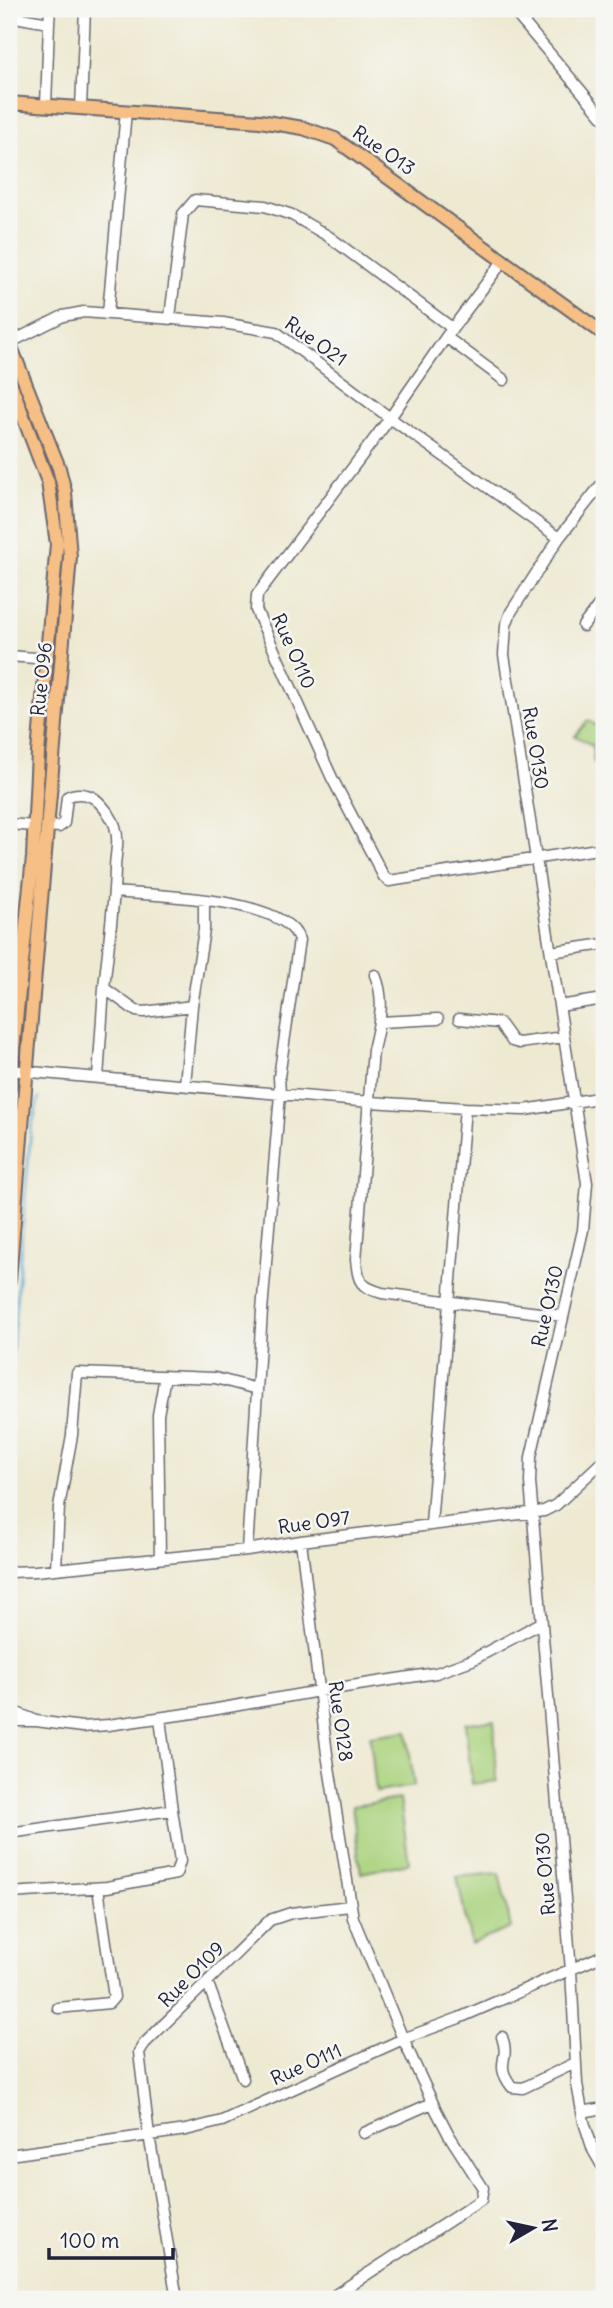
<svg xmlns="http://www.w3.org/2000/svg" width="613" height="2308" viewBox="0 0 613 2308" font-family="Delius,sans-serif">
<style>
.green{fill:#abd37f;stroke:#667a5d;stroke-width:2}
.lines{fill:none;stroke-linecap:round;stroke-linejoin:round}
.stream{stroke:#5cabd6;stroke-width:2.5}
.minor-casing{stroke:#696870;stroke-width:13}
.major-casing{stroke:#696870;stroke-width:16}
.minor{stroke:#fff;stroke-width:10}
.major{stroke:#f5bf86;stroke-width:12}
.labels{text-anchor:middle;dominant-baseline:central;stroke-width:5;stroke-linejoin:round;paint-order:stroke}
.street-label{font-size:19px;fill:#22223b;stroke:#f6f6f2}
</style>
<rect width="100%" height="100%" fill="#f6f6f2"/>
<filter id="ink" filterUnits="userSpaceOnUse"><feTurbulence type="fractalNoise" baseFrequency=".0143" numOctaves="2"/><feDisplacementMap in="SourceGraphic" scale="14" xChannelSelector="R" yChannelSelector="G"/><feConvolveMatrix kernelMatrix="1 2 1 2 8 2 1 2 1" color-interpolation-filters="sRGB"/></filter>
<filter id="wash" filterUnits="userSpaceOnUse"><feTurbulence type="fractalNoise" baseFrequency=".00686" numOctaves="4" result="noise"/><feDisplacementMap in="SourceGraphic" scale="28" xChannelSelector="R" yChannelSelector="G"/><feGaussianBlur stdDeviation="1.57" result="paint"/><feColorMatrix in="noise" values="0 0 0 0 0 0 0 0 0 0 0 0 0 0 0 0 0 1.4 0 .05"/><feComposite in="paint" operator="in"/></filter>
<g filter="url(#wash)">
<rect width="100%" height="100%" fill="#eee9d1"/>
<path class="green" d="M 588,720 L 604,731 L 604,762 L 594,763 L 592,745 L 575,736 Z
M 494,1721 L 497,1781 L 472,1784 L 465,1723 Z
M 407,1731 L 414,1786 L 376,1792 L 370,1736 Z
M 400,1799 L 409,1863 L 361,1873 L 352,1806 Z
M 499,1873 L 511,1928 L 471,1944 L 457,1877 Z"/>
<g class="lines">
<path class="stream" d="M 9,1389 L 31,1129 L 39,1098"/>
</g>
</g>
<g filter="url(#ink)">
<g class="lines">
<defs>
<path id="minor" d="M 512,9 L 604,118
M 9,16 L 49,23 L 46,105
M 49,23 L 50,9
M 81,108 L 85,9
M 503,261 L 446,337 L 390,418 L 257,595 L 256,610 L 332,778 L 384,877 L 389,881 L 604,848
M 108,313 L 126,111
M 170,317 L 183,214 L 195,200 L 265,206 L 292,215 L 328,236 L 452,328
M 446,337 L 504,380
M 9,343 L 63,316 L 84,312 L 223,323 L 276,332 L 390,418 L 559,538
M 604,481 L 559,538 L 511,612 L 506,625 L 504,655 L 587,1183 L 583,1230 L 531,1457 L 530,1482 L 571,1970 L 577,2084 L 584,2122 L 593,2150 L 604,2169
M 583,626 L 604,598
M 9,656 L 48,659
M 9,824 L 34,826
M 47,826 L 59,827 L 64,823 L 67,797 C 74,793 84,793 92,797 C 101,802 112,817 115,826 C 120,842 115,854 115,869 C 114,909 108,948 104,988 L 136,1011 L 144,1012 L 192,1006
M 114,892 C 153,896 287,897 299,940 L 279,1077 L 280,1094 L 262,1311 L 247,1550
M 551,952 L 604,944
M 375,975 C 386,1001 379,1024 373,1050 L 356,1260 C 359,1283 359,1286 382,1293 L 563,1316
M 559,1006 L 604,999
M 459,1019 L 499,1023 L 512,1041 L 519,1043 L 564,1037
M 380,1022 L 438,1019
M 9,1070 L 370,1102 L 465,1108 L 525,1110 L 604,1097
M 98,1078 L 104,988
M 185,1085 L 192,1006 L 204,930 L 204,901
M 431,1524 L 465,1108
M 301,1541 L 327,1754 L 353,1918 L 403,2039 L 436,2110 L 449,2135 L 483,2188 L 481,2200 L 329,2299
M 160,1558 L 158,1415 L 165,1376
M 56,1568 L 59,1507 L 72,1435 L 77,1373 L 215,1378 L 257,1389
M 9,1572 L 35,1571 L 247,1550 L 301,1541 L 544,1511 L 556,1505 L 604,1460
M 9,1710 L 32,1719
M 9,1721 L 36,1721 L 82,1727 L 108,1725 L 200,1712 L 319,1691 L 436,1673 L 472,1660 L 541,1623
M 9,1833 L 172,1810 L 160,1719
M 9,1893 L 107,1887 L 176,1874 L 180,1861 L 172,1810
M 208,1984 L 243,2079
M 58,2008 L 109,2003 L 114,1997 L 98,1888
M 502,2037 C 511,2062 493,2062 512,2087 L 523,2088 L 575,2063
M 582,2112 L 604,2108
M 364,2133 L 432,2103
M 9,2155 L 186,2130 L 222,2121 L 403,2039 L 459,2018 L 604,1955
M 177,2299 L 149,2135 L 139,2052 L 144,2044 L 270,1920 L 291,1913 L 350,1906"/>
<path id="major" d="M 9,103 L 260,121 L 303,128 L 335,139 L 604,334
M 9,342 L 59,468 L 65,492 L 70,557 L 9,1280
M 9,379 L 48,482 L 57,544 L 38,753 L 33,857 L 9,1088"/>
</defs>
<use href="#minor" class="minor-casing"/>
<use href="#major" class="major-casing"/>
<use href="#minor" class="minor"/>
<use href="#major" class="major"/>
</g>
</g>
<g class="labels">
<g class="street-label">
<text transform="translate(384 150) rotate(35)">Rue O13</text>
<text transform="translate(316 341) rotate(35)">Rue O21</text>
<text transform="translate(294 651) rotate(66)">Rue O110</text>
<text transform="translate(41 679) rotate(-84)">Rue O96</text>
<text transform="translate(536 748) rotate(81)">Rue O130</text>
<text transform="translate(547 1306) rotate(-77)">Rue O130</text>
<text transform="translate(314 1522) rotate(-8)">Rue O97</text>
<text transform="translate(341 1721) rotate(82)">Rue O128</text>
<text transform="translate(545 1874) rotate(-95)">Rue O130</text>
<text transform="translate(191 1974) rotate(-45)">Rue O109</text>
<text transform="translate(306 2064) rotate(-24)">Rue O111</text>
</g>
</g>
<rect width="613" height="2308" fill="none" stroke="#f6f6f2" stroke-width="35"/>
<g transform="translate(533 2228) rotate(81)" stroke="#f6f6f2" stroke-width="5" paint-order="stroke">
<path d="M0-5L12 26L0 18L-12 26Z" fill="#22223b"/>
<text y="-10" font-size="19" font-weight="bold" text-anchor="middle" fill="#22223b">N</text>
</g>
<path d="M49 2248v10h124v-10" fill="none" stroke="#22223b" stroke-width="3.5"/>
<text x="60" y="2248" font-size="21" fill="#22223b" stroke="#f6f6f2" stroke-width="5" paint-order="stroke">100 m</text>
</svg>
